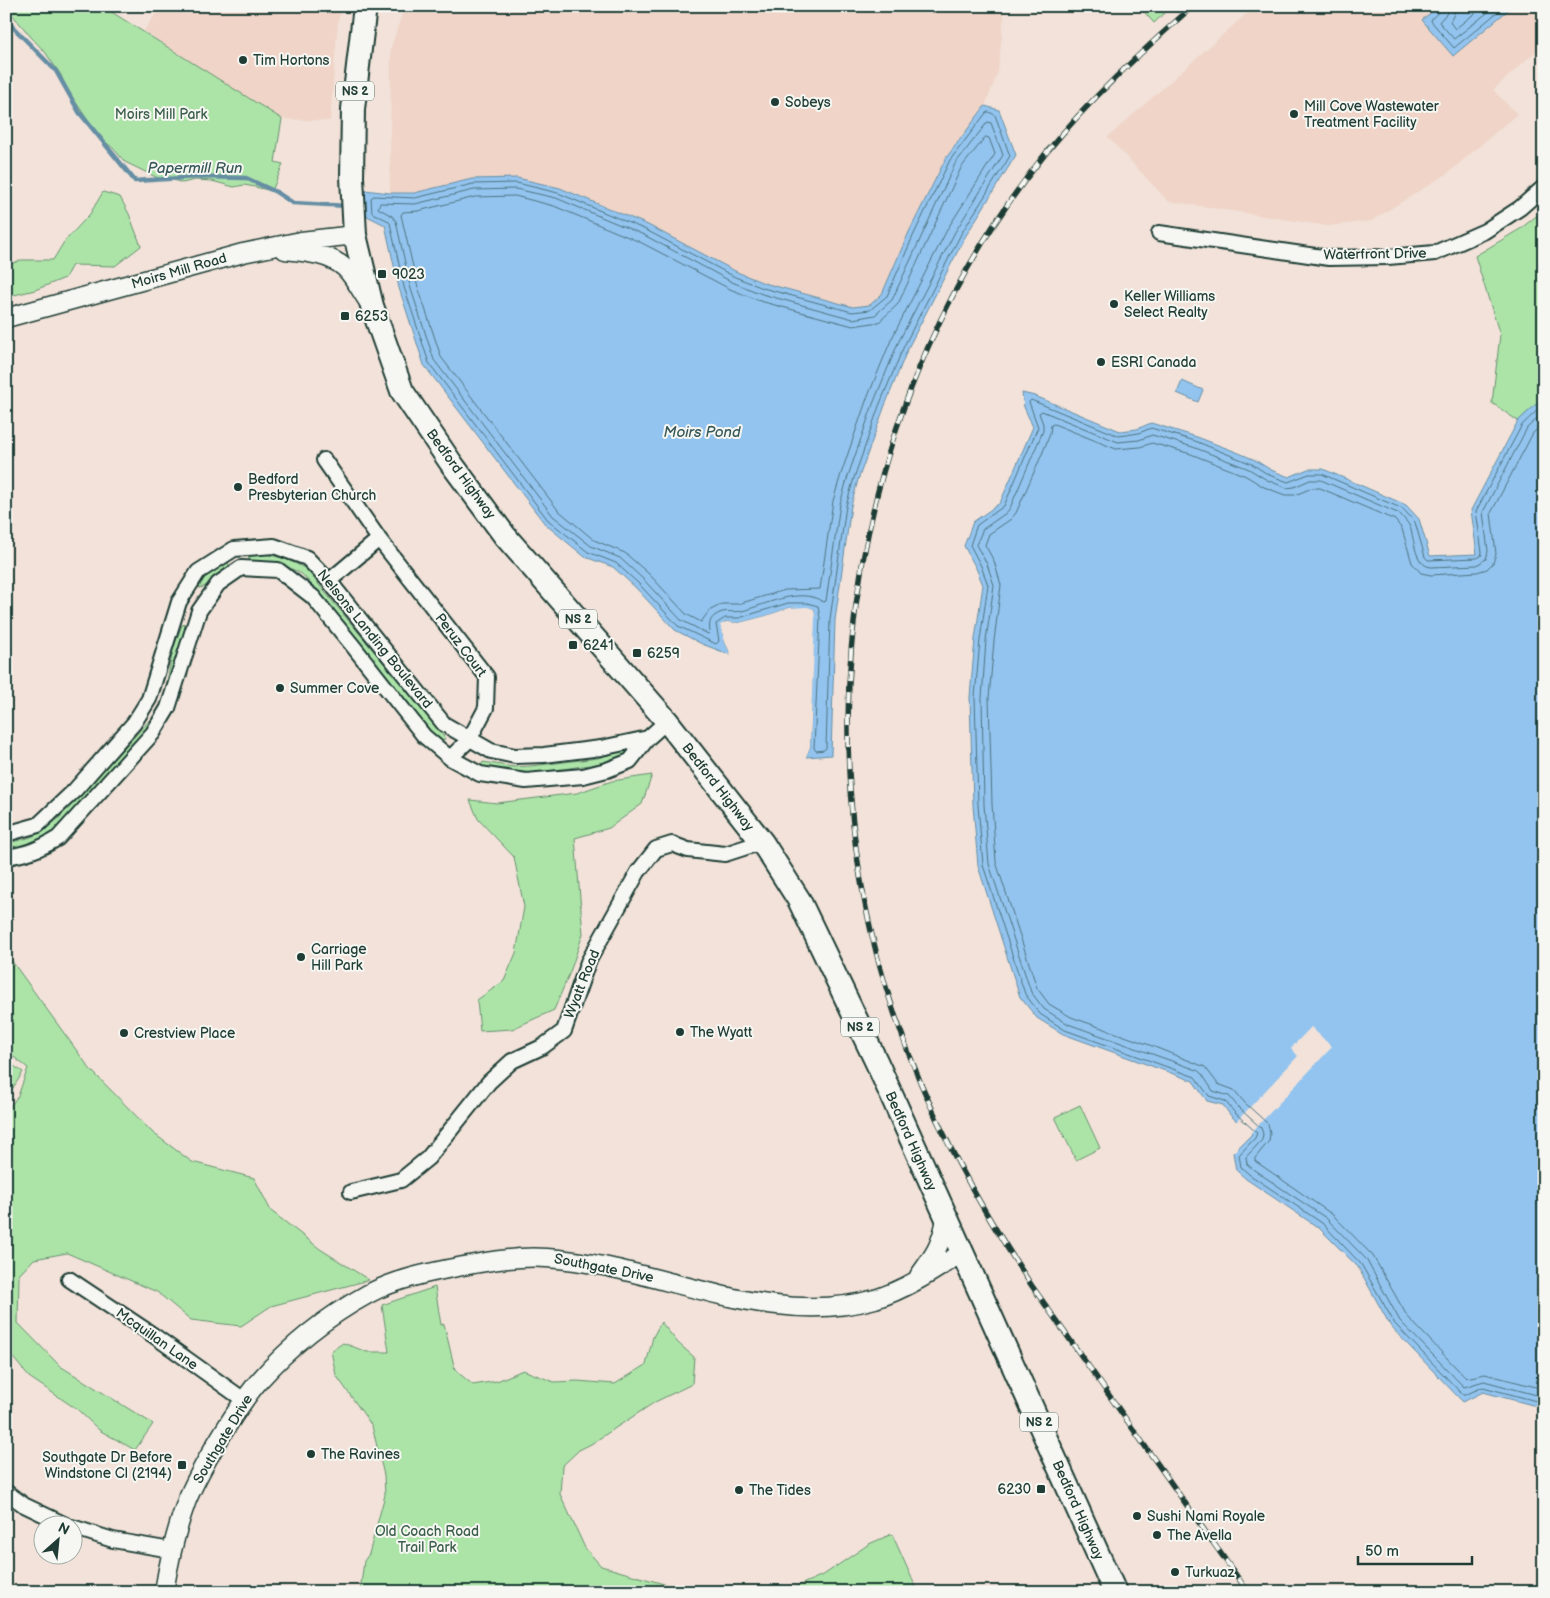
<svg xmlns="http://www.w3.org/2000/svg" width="1550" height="1598" viewBox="0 0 1550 1598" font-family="'Balsamiq Sans',sans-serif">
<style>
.built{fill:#efd4c7}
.green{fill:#ace4a8;stroke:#66906e}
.water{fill:#93c4ef;stroke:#658ea4}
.pier{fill:#f2e2d9}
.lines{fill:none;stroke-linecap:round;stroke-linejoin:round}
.shore{stroke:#4d737f;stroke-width:1}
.stream{stroke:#658ea4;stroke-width:4.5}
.minor-casing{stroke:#1f3d34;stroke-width:18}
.tertiary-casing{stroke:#1f3d34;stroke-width:21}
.primary-casing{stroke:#1f3d34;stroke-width:26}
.minor{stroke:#f6f6f2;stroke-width:14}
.tertiary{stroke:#f6f6f2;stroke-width:18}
.primary{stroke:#f6f6f2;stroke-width:22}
.rail-casing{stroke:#1f3d34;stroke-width:5.5}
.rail{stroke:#f6f6f2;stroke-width:4;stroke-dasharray:11;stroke-linecap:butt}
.poi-dot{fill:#1f3d34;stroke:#f6f6f2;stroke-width:2}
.labels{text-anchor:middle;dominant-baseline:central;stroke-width:4;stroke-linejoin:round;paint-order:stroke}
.shield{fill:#f6f6f2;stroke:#60746d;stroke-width:1}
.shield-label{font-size:12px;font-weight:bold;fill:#1f3d34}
.poi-label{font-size:14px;fill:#1f3d34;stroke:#f6f6f2;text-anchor:start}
.park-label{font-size:14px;fill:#3b5e4b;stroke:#f6f6f2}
.street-label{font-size:14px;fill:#1f3d34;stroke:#f6f6f2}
.water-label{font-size:15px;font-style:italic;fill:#365859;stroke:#f6f6f2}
</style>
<rect width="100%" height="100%" fill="#f2e2d9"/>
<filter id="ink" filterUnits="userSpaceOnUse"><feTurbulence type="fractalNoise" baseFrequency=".02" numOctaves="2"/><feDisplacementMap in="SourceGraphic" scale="10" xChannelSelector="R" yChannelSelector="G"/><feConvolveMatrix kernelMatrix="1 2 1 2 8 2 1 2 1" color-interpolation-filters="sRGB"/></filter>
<g filter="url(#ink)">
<path class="built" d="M 161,6 L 343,6 L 338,20 L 330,121 L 282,119 L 241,95 L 144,31 Z
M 405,6 L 1005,6 L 998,72 L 985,106 L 946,158 L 909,232 L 882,294 L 870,305 L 853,307 L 765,283 L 737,272 L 648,225 L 560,188 L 390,193 L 391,47 Z
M 1255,6 L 1544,6 L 1544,44 L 1493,90 L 1517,114 L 1448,173 L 1371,221 L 1328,226 L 1168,201 L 1108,137 Z"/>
<path class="green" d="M 8,6 L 102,6 L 282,119 L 275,162 L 283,164 L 272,191 L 255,187 L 244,185 L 234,187 L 212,181 L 195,180 L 182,183 L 174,180 L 160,179 L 125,162 L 113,148 L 99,137 L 65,86 L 61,75 L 45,52 L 31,37 L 11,13 Z
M 1139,6 L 1172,6 L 1154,23 Z
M 103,192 L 120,197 L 129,214 L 141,246 L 115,266 L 72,265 L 65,278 L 35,290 L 10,296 L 6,293 L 6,266 L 21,260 L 53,260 L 64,242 L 90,214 Z
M 1544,210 L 1544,397 L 1518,421 L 1492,403 L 1500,335 L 1475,256 L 1520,229 Z
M 263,554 C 280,556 292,561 306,569 L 442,734 L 445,739 L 441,741 L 437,739 L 329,605 L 302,574 L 288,567 L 274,563 L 251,561 L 248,558 L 251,555 Z
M 228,562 L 230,568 C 220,574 209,587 199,588 C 204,575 214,566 228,562 Z
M 185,624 L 185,630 L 169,692 L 165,692 L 173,649 L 182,625 Z
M 151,720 L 153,723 L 78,809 L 51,834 L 33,844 L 19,847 L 6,847 L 6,843 C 33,838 37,836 58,819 L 148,722 Z
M 633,747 L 632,749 L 623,757 L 610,762 L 535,773 L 513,774 L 483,769 L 481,766 L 483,762 L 514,767 L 531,766 L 598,758 Z
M 652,775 L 642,804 L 609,828 L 575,838 L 583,934 L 570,972 L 554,1010 L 512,1029 L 480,1031 L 477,1000 L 504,981 L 516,953 L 524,907 L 514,857 L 478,819 L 470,800 L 497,803 L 577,793 L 612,781 Z
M 6,953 L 90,1069 L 153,1133 L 192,1162 L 254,1178 L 271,1211 L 320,1249 L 369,1280 L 271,1306 L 241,1326 L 191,1320 L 157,1292 L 67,1253 L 34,1259 L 19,1275 L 18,1323 L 60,1366 L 153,1424 L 135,1450 L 99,1430 L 78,1410 L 29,1377 L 6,1349 L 6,1112 L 18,1096 L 28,1068 L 6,1051 Z
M 6,1061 L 23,1072 L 6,1099 Z
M 1080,1105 L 1100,1148 L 1076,1160 L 1055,1117 Z
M 435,1287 L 441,1325 L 444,1324 L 455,1370 L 473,1385 L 497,1381 L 523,1370 L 554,1382 L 577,1381 L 615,1384 L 646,1365 L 653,1337 L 661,1322 L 678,1343 L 694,1357 L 692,1384 L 655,1402 L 591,1444 L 579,1450 L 562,1466 L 560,1494 L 585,1548 L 601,1566 L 678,1588 L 723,1592 L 360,1592 L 364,1561 L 369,1554 L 385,1495 L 384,1475 L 372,1426 L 336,1375 L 331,1351 L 343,1343 L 367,1352 L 389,1352 L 382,1305 Z
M 892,1534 L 918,1592 L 784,1592 L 825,1574 L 869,1544 Z"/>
<path class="water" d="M 1439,6 L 1513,6 L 1453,56 L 1422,20 Z
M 985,106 L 999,110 L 1016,155 L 965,237 L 908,348 L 884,408 L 858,480 L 851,506 L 835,620 L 831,755 L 806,757 L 810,747 L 814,609 L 789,608 L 766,616 L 739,623 L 726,622 L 721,625 L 725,642 L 731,655 L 702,644 L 675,630 L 635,587 L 613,567 L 585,557 L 545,524 L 424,365 L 399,288 L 385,225 L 367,216 L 365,190 L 390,193 L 414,193 L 472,179 L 517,178 L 560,188 L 648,225 L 737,272 L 764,283 L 853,307 L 870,305 L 882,294 L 909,232 L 946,158 Z
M 1182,381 L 1203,390 L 1198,402 L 1177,393 Z
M 1022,393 L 1035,396 L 1120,431 L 1137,429 L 1151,423 L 1197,437 L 1239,453 L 1255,460 L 1271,470 L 1289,477 L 1308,469 L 1323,469 L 1406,505 L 1419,519 L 1430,556 L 1477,554 L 1471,510 L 1518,421 L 1544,397 L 1544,1408 L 1483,1392 L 1463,1402 L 1391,1327 L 1358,1267 L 1319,1228 L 1246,1179 L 1236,1170 L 1233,1153 L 1252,1134 L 1231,1116 L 1223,1105 L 1207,1101 L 1193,1081 L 1063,1034 L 1037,1018 L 1020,997 L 978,866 L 973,805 L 970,697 L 975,639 L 983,585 L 976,568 L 964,546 L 973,522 L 1000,503 L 1033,427 L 1024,407 Z"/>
<path class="pier" d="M 807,607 L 814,609 L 815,618 L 810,747 L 806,757 L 804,757 L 807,747 L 812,611 L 789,611 L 767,619 L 740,625 L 727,625 L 723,626 L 727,641 L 734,654 L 732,657 L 725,642 L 720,625 L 726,622 L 739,623 L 766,616 L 789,608 Z
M 1311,1027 L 1332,1047 L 1231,1154 L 1231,1152 L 1249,1134 L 1235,1123 L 1298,1056 L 1291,1048 Z"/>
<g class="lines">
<path class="shore" d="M 1441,6 C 1441,14 1432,15 1431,21 L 1454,48 L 1505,6
M 1448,6 L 1447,13 L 1439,22 L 1454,39 L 1496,6
M 1455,6 L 1454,14 L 1450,22 L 1455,29 L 1484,6
M 989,112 L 995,115 L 1010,156 L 961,234 L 904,346 L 879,406 L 854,478 L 846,506 L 830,619 L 826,748 L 824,750 L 816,751 L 814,748 L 820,618 L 818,606 L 807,603 L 788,603 L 739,618 L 725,618 L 716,624 L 719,641 L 716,644 L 678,626 L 639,584 L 616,563 L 588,552 L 548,520 L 429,363 L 404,287 L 390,223 L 387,220 L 372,213 L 371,198 L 374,196 L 415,198 L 473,184 L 517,183 L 558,193 L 646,230 L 735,277 L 763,288 L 852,312 L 870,310 L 887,296 L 914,234 L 950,160 L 986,113 Z
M 988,122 L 991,123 L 1003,155 L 955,232 L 898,343 L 873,404 L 848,476 L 840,504 L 826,601 L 823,602 C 801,586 765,605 742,611 C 732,613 724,609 716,615 C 709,619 709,625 710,632 L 708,634 L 681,620 L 643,579 L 620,558 L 591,546 L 553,516 L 508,457 L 434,360 L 410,286 L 396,221 L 392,216 L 378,208 L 380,203 L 415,204 L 474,190 L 516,189 L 556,198 L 644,235 L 732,282 L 762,294 L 853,319 L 875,315 L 892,300 L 955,164 Z
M 986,137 L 989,138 L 995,154 L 948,228 L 891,340 L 866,401 L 841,474 L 833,501 L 820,589 L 785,590 L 738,604 L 722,604 L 709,611 L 701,622 L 686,614 L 649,574 L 625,553 L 594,540 L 558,510 L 441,357 L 417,284 L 401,215 L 403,212 L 418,211 L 475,197 L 515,196 L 554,206 L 640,242 L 730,289 L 760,301 L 853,326 L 879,322 L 898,304 L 961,168 Z
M 1544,404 L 1522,425 L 1476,511 L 1482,552 L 1481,556 L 1477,558 L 1428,560 L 1425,557 L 1415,522 L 1403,509 L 1322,474 L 1309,474 L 1288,482 L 1269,475 L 1252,464 L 1195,441 L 1151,428 L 1139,433 L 1119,436 L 1031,400 L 1029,402 L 1038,427 L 1004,506 L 977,525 L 970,545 L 981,566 L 988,585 L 980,640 L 975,697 L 978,805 L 983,865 L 1025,994 L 1040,1014 L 1065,1030 L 1195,1077 L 1209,1096 L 1225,1101 L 1235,1113 L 1257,1133 L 1255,1138 L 1239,1155 L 1241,1167 L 1250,1175 L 1322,1223 L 1361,1264 L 1395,1324 L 1463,1395 L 1465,1395 L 1483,1387 L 1544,1403
M 1544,412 L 1527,428 L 1483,512 L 1488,551 L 1486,559 L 1477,565 L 1431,567 C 1414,565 1415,540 1410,527 C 1408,522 1403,518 1400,514 L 1321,480 L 1310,480 L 1294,487 L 1287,488 L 1267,480 L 1249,469 L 1193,447 L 1152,435 L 1139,440 L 1118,442 L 1042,411 L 1039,413 L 1043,424 L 1043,431 L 1010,508 L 1006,513 L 983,529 L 976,545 L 987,564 L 994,585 L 986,640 L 982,698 L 984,805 L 989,864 L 1031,992 L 1044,1009 L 1068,1024 L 1197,1070 L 1202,1074 L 1213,1091 L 1229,1096 L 1239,1108 L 1261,1128 L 1263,1134 L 1262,1140 L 1246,1157 L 1247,1164 L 1254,1170 L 1326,1218 L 1366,1259 L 1400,1321 L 1464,1387 L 1484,1381 L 1544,1397
M 1544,423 L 1533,433 L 1491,513 L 1496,554 L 1493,563 L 1487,569 L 1477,572 L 1431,575 L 1421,573 L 1412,563 L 1402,529 L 1395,520 L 1320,488 L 1312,488 L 1295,495 L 1285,495 L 1264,487 L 1246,476 L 1191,454 L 1152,443 L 1140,447 L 1116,449 L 1054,424 L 1051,425 L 1050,434 L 1042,454 L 1016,513 L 1011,519 L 989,534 L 985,545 L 994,561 L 1001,585 L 994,641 L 989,698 L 992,804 L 996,862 L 1037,988 L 1049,1004 L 1071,1017 L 1147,1044 L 1205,1067 L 1218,1084 L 1234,1090 L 1245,1103 L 1268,1124 L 1270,1133 L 1269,1141 L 1255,1158 L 1255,1161 L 1333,1215 L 1373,1256 L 1407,1316 L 1466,1378 L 1485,1374 L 1544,1389"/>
<path class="stream" d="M 6,20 L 56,71 L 79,112 L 135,181 L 198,177 L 246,178 L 276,192 L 293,203 L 348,206"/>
<defs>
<path id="minor" d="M 1159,233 L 1329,258 L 1388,257 L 1435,253 L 1485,231 L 1520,208 L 1544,187
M 324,460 L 379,539 L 487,677 L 486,708 L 469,740 L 450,758
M 329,581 L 379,539
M 6,834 L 38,825 L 75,790 L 134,723 L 149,699 L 179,602 L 198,572 L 234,549 L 274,546 L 307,558 L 329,581 L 444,724 L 491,751 L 515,756 L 544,755 L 601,748 L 648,738
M 6,857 C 27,854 40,849 58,838 L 153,733 L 168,708 L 199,611 L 218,584 L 241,568 L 278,570 L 313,597 L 353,646 L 424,736 L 450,758 L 480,774 L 526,781 L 583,776 L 607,770 L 630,761 L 648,738 L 667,721
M 351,1192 L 401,1180 L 428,1158 L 489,1082 L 512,1061 L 542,1047 L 564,1031 L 588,962 L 638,872 L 656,849 L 672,844 L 688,850 L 725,854 L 762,842
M 69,1279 L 153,1335 L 244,1400
M 6,1492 L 24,1505 L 68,1526
M 72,1527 L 113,1540 L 171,1550"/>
<path id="tertiary" d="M 285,250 C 305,252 330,254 345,268 C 354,277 361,291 368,301
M 6,318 L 243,253 L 301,241 L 355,235
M 919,1276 C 935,1254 941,1246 946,1219
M 164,1592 C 169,1560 176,1530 187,1500 C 194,1483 203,1467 212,1451 C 226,1427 241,1402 259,1381 C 289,1347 328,1316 368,1294 C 396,1279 431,1272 463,1266 C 490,1261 519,1256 547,1258 C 655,1265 767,1330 875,1299 C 907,1289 935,1270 963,1252"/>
<path id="primary" d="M 365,6 L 353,109 L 352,177 L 355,235 L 372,306 L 402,391 L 451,463 L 505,536 L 667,721 L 762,842 L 799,900 L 877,1063 L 1115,1592"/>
</defs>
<use href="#minor" class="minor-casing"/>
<use href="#tertiary" class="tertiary-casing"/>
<use href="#primary" class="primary-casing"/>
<use href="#minor" class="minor"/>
<use href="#tertiary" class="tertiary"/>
<use href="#primary" class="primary"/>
<defs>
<path id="rail" d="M 1193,6 C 1141,52 1090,99 1046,153 C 856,388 797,726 894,1012 C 928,1114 973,1197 1032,1286 L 1248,1592"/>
</defs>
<use href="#rail" class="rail-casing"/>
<use href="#rail" class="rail"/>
</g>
</g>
<g class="poi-dot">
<circle cx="243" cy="60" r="5"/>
<circle cx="775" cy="102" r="5"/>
<circle cx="1294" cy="114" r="5"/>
<rect x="377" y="269" width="10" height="10" rx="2.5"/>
<circle cx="1114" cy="304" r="5"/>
<rect x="340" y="311" width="10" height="10" rx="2.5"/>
<circle cx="1101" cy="362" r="5"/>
<circle cx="238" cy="487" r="5"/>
<rect x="568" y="640" width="10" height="10" rx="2.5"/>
<rect x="632" y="648" width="10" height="10" rx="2.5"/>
<circle cx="280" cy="688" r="5"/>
<circle cx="301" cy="957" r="5"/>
<circle cx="680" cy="1032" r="5"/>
<circle cx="124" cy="1033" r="5"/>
<circle cx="311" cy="1454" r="5"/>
<rect x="177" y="1460" width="10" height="10" rx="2.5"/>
<rect x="1036" y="1484" width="10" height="10" rx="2.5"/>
<circle cx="739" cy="1490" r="5"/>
<circle cx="1137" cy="1516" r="5"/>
<circle cx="1157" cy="1535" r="5"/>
<circle cx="1175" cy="1572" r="5"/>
</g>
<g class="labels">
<g class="shield">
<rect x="336" y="81.5" width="38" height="19" rx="4"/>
<rect x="559" y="609.5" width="38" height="19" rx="4"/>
<rect x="841" y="1017.5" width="38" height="19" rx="4"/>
<rect x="1020" y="1412.5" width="38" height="19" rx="4"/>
</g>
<g class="shield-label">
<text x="355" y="91">NS 2</text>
<text x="578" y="619">NS 2</text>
<text x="860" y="1027">NS 2</text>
<text x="1039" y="1422">NS 2</text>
</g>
<g class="poi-label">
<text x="253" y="60">Tim Hortons</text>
<text x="785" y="102">Sobeys</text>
<text x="1304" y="106">Mill Cove Wastewater<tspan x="1304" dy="16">Treatment Facility</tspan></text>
<text x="392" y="274">9023</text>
<text x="1124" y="296">Keller Williams<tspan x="1124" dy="16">Select Realty</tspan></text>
<text x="355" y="316">6253</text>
<text x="1111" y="362">ESRI Canada</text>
<text x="248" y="479">Bedford<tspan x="248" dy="16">Presbyterian Church</tspan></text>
<text x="583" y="645">6241</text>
<text x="647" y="653">6259</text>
<text x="290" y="688">Summer Cove</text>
<text x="311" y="949">Carriage<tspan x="311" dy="16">Hill Park</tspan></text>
<text x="690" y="1032">The Wyatt</text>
<text x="134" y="1033">Crestview Place</text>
<text x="321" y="1454">The Ravines</text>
<text x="172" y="1457" text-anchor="end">Southgate Dr Before<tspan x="172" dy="16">Windstone Cl (2194)</tspan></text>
<text x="1031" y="1489" text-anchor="end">6230</text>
<text x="749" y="1490">The Tides</text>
<text x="1147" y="1516">Sushi Nami Royale</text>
<text x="1167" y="1535">The Avella</text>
<text x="1185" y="1572">Turkuaz</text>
</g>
<g class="park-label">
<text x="161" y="114">Moirs Mill Park</text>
<text x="427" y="1531">Old Coach Road<tspan x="427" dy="16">Trail Park</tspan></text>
</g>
<g class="street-label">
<text transform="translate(1375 254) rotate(-1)">Waterfront Drive</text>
<text transform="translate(179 271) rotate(-16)">Moirs Mill Road</text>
<text transform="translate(461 474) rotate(54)">Bedford Highway</text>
<text transform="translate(375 639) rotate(51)">Nelsons Landing Boulevard</text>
<text transform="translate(461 645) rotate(53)">Peruz Court</text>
<text transform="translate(718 787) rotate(52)">Bedford Highway</text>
<text transform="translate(582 984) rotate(-68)">Wyatt Road</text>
<text transform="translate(911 1141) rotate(66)">Bedford Highway</text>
<text transform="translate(604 1268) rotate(11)">Southgate Drive</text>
<text transform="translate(157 1339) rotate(35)">Mcquillan Lane</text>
<text transform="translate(223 1439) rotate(-59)">Southgate Drive</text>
<text transform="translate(1078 1510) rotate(66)">Bedford Highway</text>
</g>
<g class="water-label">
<text x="195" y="168">Papermill Run</text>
<text x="702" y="432">Moirs Pond</text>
</g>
</g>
<rect width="1550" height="1598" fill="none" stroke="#f6f6f2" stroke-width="25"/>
<rect x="12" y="12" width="1525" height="1573" fill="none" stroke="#1f3d34" stroke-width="2" filter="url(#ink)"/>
<g transform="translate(58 1540) rotate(27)"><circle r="24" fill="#f6f6f2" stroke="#a0aca6"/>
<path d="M0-4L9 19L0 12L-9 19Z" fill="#1f3d34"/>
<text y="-8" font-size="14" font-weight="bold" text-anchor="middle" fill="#1f3d34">N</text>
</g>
<path d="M1358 1556v8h114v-8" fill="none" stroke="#1f3d34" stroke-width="2.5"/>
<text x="1365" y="1556" font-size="15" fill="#1f3d34" stroke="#f6f6f2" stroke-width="4" paint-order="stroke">50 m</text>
</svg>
